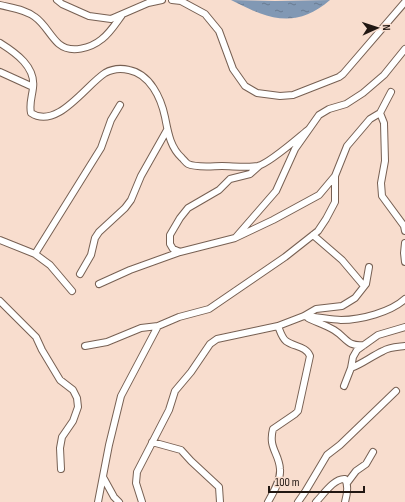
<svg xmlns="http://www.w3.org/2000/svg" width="405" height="502" viewBox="0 0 405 502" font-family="'Sofia Sans Condensed',sans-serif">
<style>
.water{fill:url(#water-ripples)}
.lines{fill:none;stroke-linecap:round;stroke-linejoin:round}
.street-casing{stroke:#776053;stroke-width:8}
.street{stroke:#fff;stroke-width:6}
</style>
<defs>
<pattern id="water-ripples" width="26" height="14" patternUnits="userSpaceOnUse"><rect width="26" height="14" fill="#8198b4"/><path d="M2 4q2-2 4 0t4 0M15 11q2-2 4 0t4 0" fill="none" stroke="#697b91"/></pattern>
</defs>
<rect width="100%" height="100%" fill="#f8ddce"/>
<path class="water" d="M 231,0 L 275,1 L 330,0 C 295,30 268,19 231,0 Z"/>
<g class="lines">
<defs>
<path id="street" d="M 57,0 L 62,4 L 89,16 L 111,19 L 148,3 L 162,0
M 172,0 L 181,1 L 205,14 L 219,31 L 233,69 L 245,86 L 257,93 L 280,96 L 293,95 L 339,77 L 343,74 L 405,2
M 0,5 C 11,8 25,9 35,17 C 45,24 50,36 59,44 C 71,54 91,48 102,39 C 110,33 116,23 122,15
M 0,43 C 16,53 36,67 33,88 C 32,97 29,104 31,113 C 57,130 85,86 105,73 C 112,69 121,68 129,70 C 150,74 161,98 165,117 C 168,132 170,147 182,158 C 184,160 186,163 188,164 C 196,168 213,166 222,166 C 232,166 248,168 258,166 C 270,163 299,137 309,129
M 0,72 L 33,87
M 380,113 L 384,123 L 385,161 L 381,183 L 382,196 L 404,226 L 405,231
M 259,166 L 250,174 L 230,179 L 219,190 L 188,208 L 180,218 L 170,235 L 170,244 L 173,249 L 180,252 L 235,238 L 273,220 L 319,195 L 335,176
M 313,235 L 342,260 L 364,286
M 236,237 L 276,191 L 295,149 L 319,115 L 329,109 L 346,104 L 363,93 L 384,75 L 405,49
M 0,240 L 35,254 L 50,265 L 72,291
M 405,243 L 404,253 L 405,262
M 35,254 L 101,148 L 111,120 L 120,105
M 80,274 L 91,255 L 95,238 L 99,232 L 125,208 L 131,200 L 141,176 L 167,130
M 99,284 L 130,270 L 180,252
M 0,301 L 36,337 L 42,350 L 60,380 L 73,390 L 77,398 L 78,407 L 73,421 L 62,437 L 60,448 L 61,469
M 304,316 C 317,317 329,319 341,320 C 361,320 391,312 405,299
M 308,318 C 316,322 326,325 334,330 C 347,338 347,347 364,345
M 85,346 L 107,342 L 141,328 L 158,326
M 351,368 C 362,364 372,356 383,351 C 389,347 397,347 405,346
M 344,386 L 351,368 L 353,357 L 357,350 L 378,335 L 405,327
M 152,442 L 181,450 L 191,461 L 219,487 L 220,502
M 103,477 L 114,497 L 119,502
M 347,483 L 356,471 L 366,464 L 373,452
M 98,502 L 109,445 L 121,396 L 158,326 L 179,317 L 209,309 L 285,257 L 318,231 L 326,219 L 335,202 L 335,176 L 347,146 L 370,119 L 380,113 L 391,92
M 142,502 L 136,483 L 137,472 L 169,410 L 175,391 L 191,372 L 210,344 L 217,339 L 278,326
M 268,502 C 273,493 281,480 280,469 C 279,453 268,448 273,429 L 295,414 L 298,411 L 310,356 C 306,346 294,347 286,341 C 282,338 280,331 278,326 L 304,316 L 316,309 L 342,306 L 355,298 L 366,284 L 369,267
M 298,502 L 305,492 L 327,455 L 340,445 L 396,391
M 316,502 C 323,495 334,478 345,479 C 349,486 347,495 345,502"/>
</defs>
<use href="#street" class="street-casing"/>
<use href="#street" class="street"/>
</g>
<g transform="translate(377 28) rotate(87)" stroke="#f8ddce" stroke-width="3" paint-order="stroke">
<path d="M0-3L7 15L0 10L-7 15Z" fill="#211712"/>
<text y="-6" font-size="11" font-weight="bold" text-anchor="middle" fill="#211712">N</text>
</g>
<path d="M269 486v6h95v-6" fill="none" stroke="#211712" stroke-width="2"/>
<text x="275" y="486" font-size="12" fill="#211712" stroke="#f8ddce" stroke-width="3" paint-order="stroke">100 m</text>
</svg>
